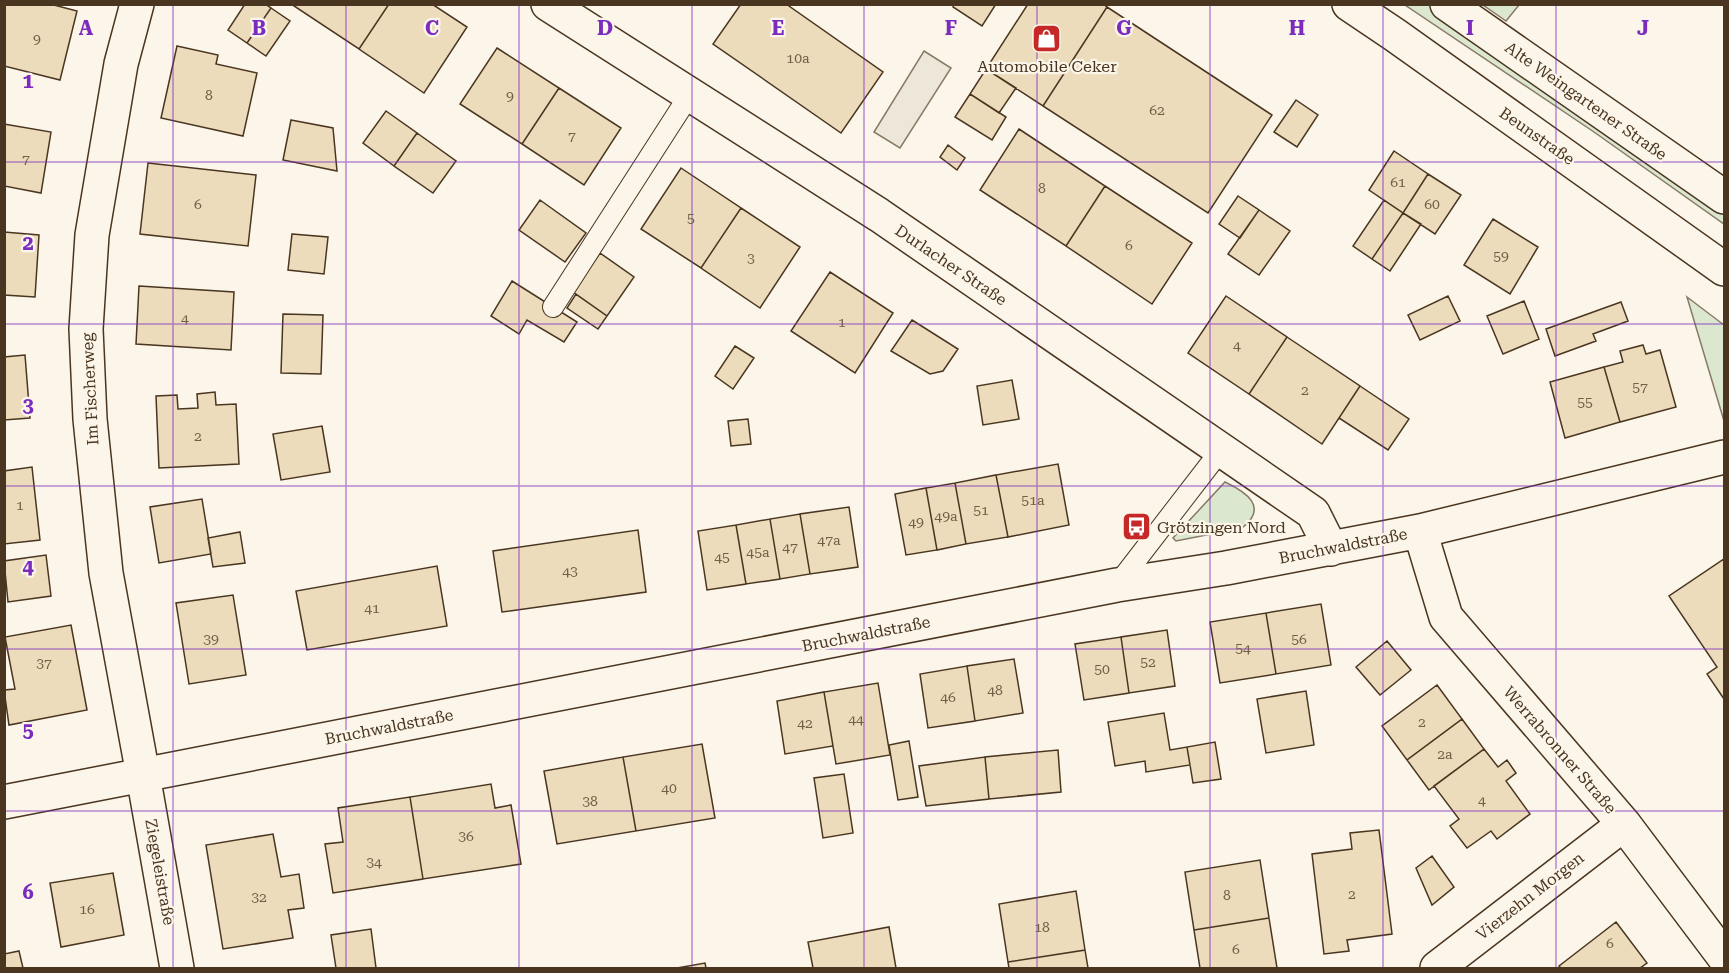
<svg xmlns="http://www.w3.org/2000/svg" width="1729" height="973" viewBox="0 0 1729 973" font-family="'Roboto Serif',serif">
<style>
.green{fill:#dce7d0;stroke:#887966;stroke-width:1.5}
.parking{fill:#ede7d9;stroke:#887966;stroke-width:1.5}
.building{fill:#ecdcbc;stroke:#4a3520;stroke-width:1.5}
.lines{fill:none;stroke-linecap:round;stroke-linejoin:round}
.service-casing{stroke:#4a3520;stroke-width:22}
.minor-casing{stroke:#4a3520;stroke-width:36}
.primary-casing{stroke:#4a3520;stroke-width:36}
.service{stroke:#fbf6e9;stroke-width:20}
.minor{stroke:#fbf6e9;stroke-width:33}
.primary{stroke:#fbf6e9;stroke-width:33}
.grid{fill:none;stroke:#7b2cbf;stroke-width:1.5;stroke-opacity:0.55}
.labels{text-anchor:middle;dominant-baseline:central;stroke-width:4.5;stroke-linejoin:round;paint-order:stroke}
.number-label{font-size:14px;fill:#725f47}
.poi-label{font-size:16px;fill:#4a3520;stroke:#fbf6e9}
.street-label{font-size:16px;fill:#4a3520;stroke:#fbf6e9}
.grid-label{font-size:20px;text-anchor:middle;font-weight:bold;fill:#7b2cbf;stroke:#fbf6e9;stroke-width:4.5;stroke-linejoin:round;paint-order:stroke}
</style>
<rect width="100%" height="100%" fill="#fbf6e9"/>
<path class="green" d="M 1405,5 L 1430,5 L 1604,116 L 1724,205 L 1724,224 L 1594,132 Z
M 1483,5 L 1519,5 L 1506,21 Z
M 1687,297 L 1724,325 L 1724,421 Z
M 1225,482 C 1246,492 1269,507 1242,528 L 1176,541 L 1173,538 Z"/>
<path class="parking" d="M 924,51 L 951,68 L 900,148 L 874,132 Z"/>
<path class="building" d="M 4,4 L 50,4 L 77,11 L 60,80 L 4,66 Z
M 245,4 L 265,4 L 271,8 L 247,43 L 228,30 Z
M 295,4 L 389,4 L 359,49 L 294,6 Z
M 389,4 L 432,4 L 467,27 L 424,93 L 359,49 Z
M 741,4 L 786,4 L 883,72 L 841,133 L 713,44 Z
M 954,4 L 996,4 L 982,26 L 953,7 Z
M 1028,4 L 1103,4 L 1107,7 L 1043,106 L 986,69 Z
M 1107,7 L 1272,115 L 1208,213 L 1043,106 Z
M 271,8 L 290,21 L 266,56 L 247,43 Z
M 177,46 L 218,55 L 216,64 L 257,73 L 243,136 L 161,118 Z
M 497,48 L 559,88 L 522,144 L 460,104 Z
M 986,69 L 1016,88 L 999,113 L 970,94 Z
M 559,88 L 621,128 L 584,185 L 522,144 Z
M 970,94 L 1006,117 L 992,140 L 955,117 Z
M 1296,100 L 1318,115 L 1297,147 L 1274,132 Z
M 386,111 L 417,133 L 394,166 L 363,143 Z
M 291,120 L 333,128 L 337,171 L 283,160 Z
M 4,124 L 51,132 L 41,193 L 4,186 Z
M 1019,129 L 1105,186 L 1066,246 L 980,190 Z
M 417,133 L 456,161 L 433,193 L 394,166 Z
M 948,145 L 965,158 L 957,170 L 940,157 Z
M 1394,151 L 1428,174 L 1403,213 L 1369,190 Z
M 148,163 L 256,175 L 248,246 L 140,234 Z
M 681,168 L 741,208 L 701,268 L 641,229 Z
M 1428,174 L 1461,195 L 1435,234 L 1403,213 Z
M 1105,186 L 1192,243 L 1152,304 L 1066,246 Z
M 1238,196 L 1259,210 L 1240,238 L 1219,224 Z
M 540,200 L 586,233 L 565,262 L 519,230 Z
M 1384,200 L 1403,213 L 1372,259 L 1353,246 Z
M 741,208 L 800,247 L 760,308 L 701,268 Z
M 1259,210 L 1290,231 L 1259,275 L 1228,254 Z
M 1403,213 L 1421,224 L 1390,271 L 1372,259 Z
M 1493,219 L 1538,247 L 1510,294 L 1464,265 Z
M 4,232 L 39,235 L 35,297 L 4,295 Z
M 292,234 L 328,237 L 324,274 L 288,270 Z
M 600,253 L 634,277 L 607,316 L 573,292 Z
M 830,272 L 893,313 L 855,373 L 791,331 Z
M 512,281 L 577,322 L 564,342 L 527,320 L 519,334 L 491,316 Z
M 139,286 L 234,292 L 231,350 L 136,344 Z
M 576,294 L 607,316 L 598,329 L 567,308 Z
M 1226,296 L 1287,337 L 1249,394 L 1188,353 Z
M 1448,296 L 1460,321 L 1420,340 L 1408,315 Z
M 1524,301 L 1539,339 L 1503,354 L 1487,316 Z
M 1621,302 L 1628,321 L 1593,334 L 1596,341 L 1555,356 L 1546,329 Z
M 283,314 L 323,315 L 321,374 L 281,373 Z
M 912,320 L 958,349 L 943,371 L 930,374 L 891,351 Z
M 1287,337 L 1360,386 L 1322,444 L 1249,394 Z
M 1643,345 L 1646,354 L 1660,350 L 1676,407 L 1620,422 L 1604,367 L 1623,362 L 1620,351 Z
M 735,346 L 754,358 L 733,389 L 715,376 Z
M 25,355 L 30,418 L 4,420 L 4,357 Z
M 1604,367 L 1620,422 L 1565,438 L 1550,382 Z
M 1012,380 L 1019,419 L 983,425 L 977,386 Z
M 1360,386 L 1409,419 L 1388,450 L 1339,418 Z
M 215,392 L 216,405 L 236,404 L 239,464 L 159,468 L 156,396 L 177,395 L 178,409 L 198,408 L 197,394 Z
M 748,419 L 751,444 L 731,446 L 728,421 Z
M 322,426 L 330,472 L 281,480 L 273,434 Z
M 1058,464 L 1069,525 L 1008,537 L 996,475 Z
M 32,467 L 40,540 L 4,544 L 4,471 Z
M 996,475 L 1008,537 L 966,544 L 955,483 Z
M 955,483 L 966,544 L 937,550 L 926,488 Z
M 926,488 L 937,550 L 906,555 L 895,494 Z
M 202,499 L 211,554 L 159,563 L 150,507 Z
M 849,507 L 858,567 L 810,574 L 800,514 Z
M 800,514 L 810,574 L 780,579 L 770,519 Z
M 770,519 L 780,579 L 746,584 L 736,525 Z
M 736,525 L 746,584 L 707,590 L 698,531 Z
M 638,530 L 646,592 L 502,612 L 493,551 Z
M 240,532 L 245,563 L 213,567 L 208,538 Z
M 46,555 L 51,596 L 8,602 L 4,561 Z
M 1724,559 L 1724,699 L 1707,674 L 1717,667 L 1669,596 Z
M 437,566 L 447,626 L 307,650 L 296,591 Z
M 233,595 L 246,675 L 189,684 L 176,603 Z
M 1321,604 L 1331,665 L 1276,674 L 1266,613 Z
M 1266,613 L 1276,674 L 1220,683 L 1210,622 Z
M 71,625 L 87,710 L 9,725 L 4,690 L 15,689 L 5,637 Z
M 1167,630 L 1175,686 L 1129,693 L 1121,637 Z
M 1121,637 L 1129,693 L 1084,700 L 1075,644 Z
M 1387,641 L 1411,670 L 1380,695 L 1356,667 Z
M 1014,659 L 1023,713 L 975,721 L 967,666 Z
M 967,666 L 975,721 L 928,728 L 920,674 Z
M 878,683 L 890,755 L 836,764 L 824,692 Z
M 1437,685 L 1462,719 L 1407,760 L 1382,726 Z
M 1306,691 L 1314,745 L 1266,753 L 1257,699 Z
M 824,692 L 833,746 L 785,754 L 777,701 Z
M 1164,713 L 1170,750 L 1187,747 L 1190,765 L 1146,772 L 1145,761 L 1115,766 L 1108,722 Z
M 1462,719 L 1484,749 L 1429,790 L 1407,760 Z
M 909,741 L 918,797 L 898,800 L 889,745 Z
M 1215,742 L 1221,779 L 1193,783 L 1187,747 Z
M 702,744 L 715,818 L 636,831 L 623,757 Z
M 1484,749 L 1498,767 L 1507,760 L 1516,773 L 1506,781 L 1530,814 L 1497,839 L 1491,831 L 1467,848 L 1450,826 L 1459,819 L 1434,786 Z
M 1058,750 L 1061,792 L 989,799 L 985,757 Z
M 623,757 L 636,831 L 557,844 L 544,771 Z
M 985,757 L 989,799 L 926,806 L 919,766 Z
M 844,774 L 853,833 L 823,838 L 814,778 Z
M 491,784 L 495,808 L 511,805 L 521,864 L 423,879 L 410,797 Z
M 410,797 L 423,879 L 333,893 L 325,844 L 343,842 L 338,808 Z
M 1379,830 L 1392,934 L 1347,940 L 1349,951 L 1324,954 L 1312,854 L 1352,849 L 1350,833 Z
M 273,834 L 281,877 L 299,874 L 304,908 L 288,910 L 293,938 L 223,949 L 206,845 Z
M 1432,856 L 1454,887 L 1432,905 L 1416,868 Z
M 1260,860 L 1269,918 L 1194,930 L 1185,872 Z
M 113,873 L 124,935 L 61,947 L 50,883 Z
M 1076,891 L 1085,950 L 1008,962 L 999,904 Z
M 1269,918 L 1277,968 L 1200,968 L 1194,930 Z
M 1616,922 L 1647,963 L 1640,968 L 1561,968 L 1559,966 Z
M 889,927 L 896,968 L 813,968 L 808,942 Z
M 371,929 L 376,968 L 336,968 L 331,935 Z
M 1085,950 L 1088,968 L 1009,968 L 1008,962 Z
M 19,951 L 23,968 L 4,968 L 4,954 Z
M 705,963 L 706,968 L 677,968 Z"/>
<g class="lines">
<defs>
<path id="service" d="M 553,307 L 690,94
M 1117,585 L 1221,450"/>
<path id="minor" d="M 137,4 L 121,64 L 92,235 L 86,329 L 90,419 L 106,573 L 143,775 L 177,968
M 548,4 L 879,215 L 1313,513 L 1331,549
M 1447,4 L 1724,197
M 1420,531 L 1446,617 L 1624,824 L 1724,957
M 4,802 L 1117,585 L 1226,568 L 1420,531 L 1724,457
M 1437,968 L 1624,824"/>
<path id="primary" d="M 1349,4 L 1395,35 L 1724,269"/>
</defs>
<use href="#service" class="service-casing"/>
<use href="#minor" class="minor-casing"/>
<use href="#primary" class="primary-casing"/>
<use href="#service" class="service"/>
<use href="#minor" class="minor"/>
<use href="#primary" class="primary"/>
</g>
<path class="grid" d="M 173,4 L 173,968M 346,4 L 346,968M 519,4 L 519,968M 692,4 L 692,968M 864,4 L 864,968M 1037,4 L 1037,968M 1210,4 L 1210,968M 1383,4 L 1383,968M 1556,4 L 1556,968M 4,162 L 1724,162M 4,324 L 1724,324M 4,486 L 1724,486M 4,649 L 1724,649M 4,811 L 1724,811"/>
<defs>
<symbol id="shop-square" viewBox="-11 -11 22 22"><rect x="-9" y="-9" width="18" height="18" rx="4" fill="#c62828" stroke="#fbf6e9"/><path d="M-5-2.5h2.3a2.7 3.5 0 0 1 5.4 0H5L5.5 6h-11ZM-1.5-2.5h3a1.5 2.3 0 0 0-3 0Z" fill="#fff"/></symbol>
<symbol id="bus-square" viewBox="-11 -11 22 22"><rect x="-9" y="-9" width="18" height="18" rx="4" fill="#c62828" stroke="#fbf6e9"/><path d="M-5-6H5V4H4V6H2V4H-2V6H-4V4H-5ZM-3.5-4V0h7V-4ZM-3.5 1.2v1.5H-2V1.2ZM2 1.2v1.5H3.5V1.2Z" fill="#fff"/></symbol>
</defs>
<g fill-rule="evenodd">
<use href="#shop-square" x="1030" y="22" width="33" height="33"/>
<use href="#bus-square" x="1120" y="510" width="33" height="33"/>
</g>
<g class="labels">
<g class="number-label">
<text x="37" y="39">9</text>
<text x="798" y="58">10a</text>
<text x="209" y="95">8</text>
<text x="510" y="96">9</text>
<text x="1157" y="110">62</text>
<text x="572" y="136">7</text>
<text x="26" y="159">7</text>
<text x="1398" y="182">61</text>
<text x="1042" y="188">8</text>
<text x="198" y="204">6</text>
<text x="1432" y="204">60</text>
<text x="691" y="218">5</text>
<text x="1129" y="245">6</text>
<text x="1501" y="256">59</text>
<text x="751" y="258">3</text>
<text x="185" y="318">4</text>
<text x="842" y="322">1</text>
<text x="1237" y="345">4</text>
<text x="1640" y="387">57</text>
<text x="1305" y="390">2</text>
<text x="1585" y="402">55</text>
<text x="198" y="436">2</text>
<text x="1033" y="500">51a</text>
<text x="20" y="505">1</text>
<text x="981" y="510">51</text>
<text x="946" y="516">49a</text>
<text x="916" y="522">49</text>
<text x="829" y="540">47a</text>
<text x="790" y="547">47</text>
<text x="758" y="552">45a</text>
<text x="722" y="557">45</text>
<text x="570" y="571">43</text>
<text x="372" y="608">41</text>
<text x="211" y="639">39</text>
<text x="1299" y="639">56</text>
<text x="1243" y="648">54</text>
<text x="1148" y="662">52</text>
<text x="44" y="663">37</text>
<text x="1102" y="669">50</text>
<text x="995" y="690">48</text>
<text x="948" y="697">46</text>
<text x="856" y="719">44</text>
<text x="1422" y="722">2</text>
<text x="805" y="723">42</text>
<text x="1445" y="754">2a</text>
<text x="669" y="788">40</text>
<text x="1482" y="800">4</text>
<text x="590" y="801">38</text>
<text x="466" y="836">36</text>
<text x="374" y="862">34</text>
<text x="1352" y="894">2</text>
<text x="1227" y="895">8</text>
<text x="259" y="897">32</text>
<text x="87" y="909">16</text>
<text x="1042" y="927">18</text>
<text x="1610" y="943">6</text>
<text x="1236" y="949">6</text>
</g>
<g class="poi-label">
<text x="1047" y="66">Automobile Ceker</text>
<text x="1157" y="527" text-anchor="start">Grötzingen Nord</text>
</g>
<g class="street-label">
<text transform="translate(1586 101) rotate(35)">Alte Weingartener Straße</text>
<text transform="translate(1537 136) rotate(35)">Beunstraße</text>
<text transform="translate(951 265) rotate(34)">Durlacher Straße</text>
<text transform="translate(90 389) rotate(-93)">Im Fischerweg</text>
<text transform="translate(1343 546) rotate(-11)">Bruchwaldstraße</text>
<text transform="translate(866 634) rotate(-11)">Bruchwaldstraße</text>
<text transform="translate(389 727) rotate(-11)">Bruchwaldstraße</text>
<text transform="translate(1560 750) rotate(49)">Werrabronner Straße</text>
<text transform="translate(160 872) rotate(80)">Ziegeleistraße</text>
<text transform="translate(1530 896) rotate(-38)">Vierzehn Morgen</text>
</g>
</g>
<g class="grid-label">
<text x="86" y="35">A</text>
<text x="259" y="35">B</text>
<text x="432" y="35">C</text>
<text x="605" y="35">D</text>
<text x="778" y="35">E</text>
<text x="951" y="35">F</text>
<text x="1124" y="35">G</text>
<text x="1297" y="35">H</text>
<text x="1470" y="35">I</text>
<text x="1643" y="35">J</text>
<text x="28" y="88">1</text>
<text x="28" y="250">2</text>
<text x="28" y="412">3</text>
<text x="28" y="574">4</text>
<text x="28" y="737">5</text>
<text x="28" y="899">6</text>
</g>
<rect width="1729" height="973" fill="none" stroke="#4a3520" stroke-width="12"/>
</svg>
